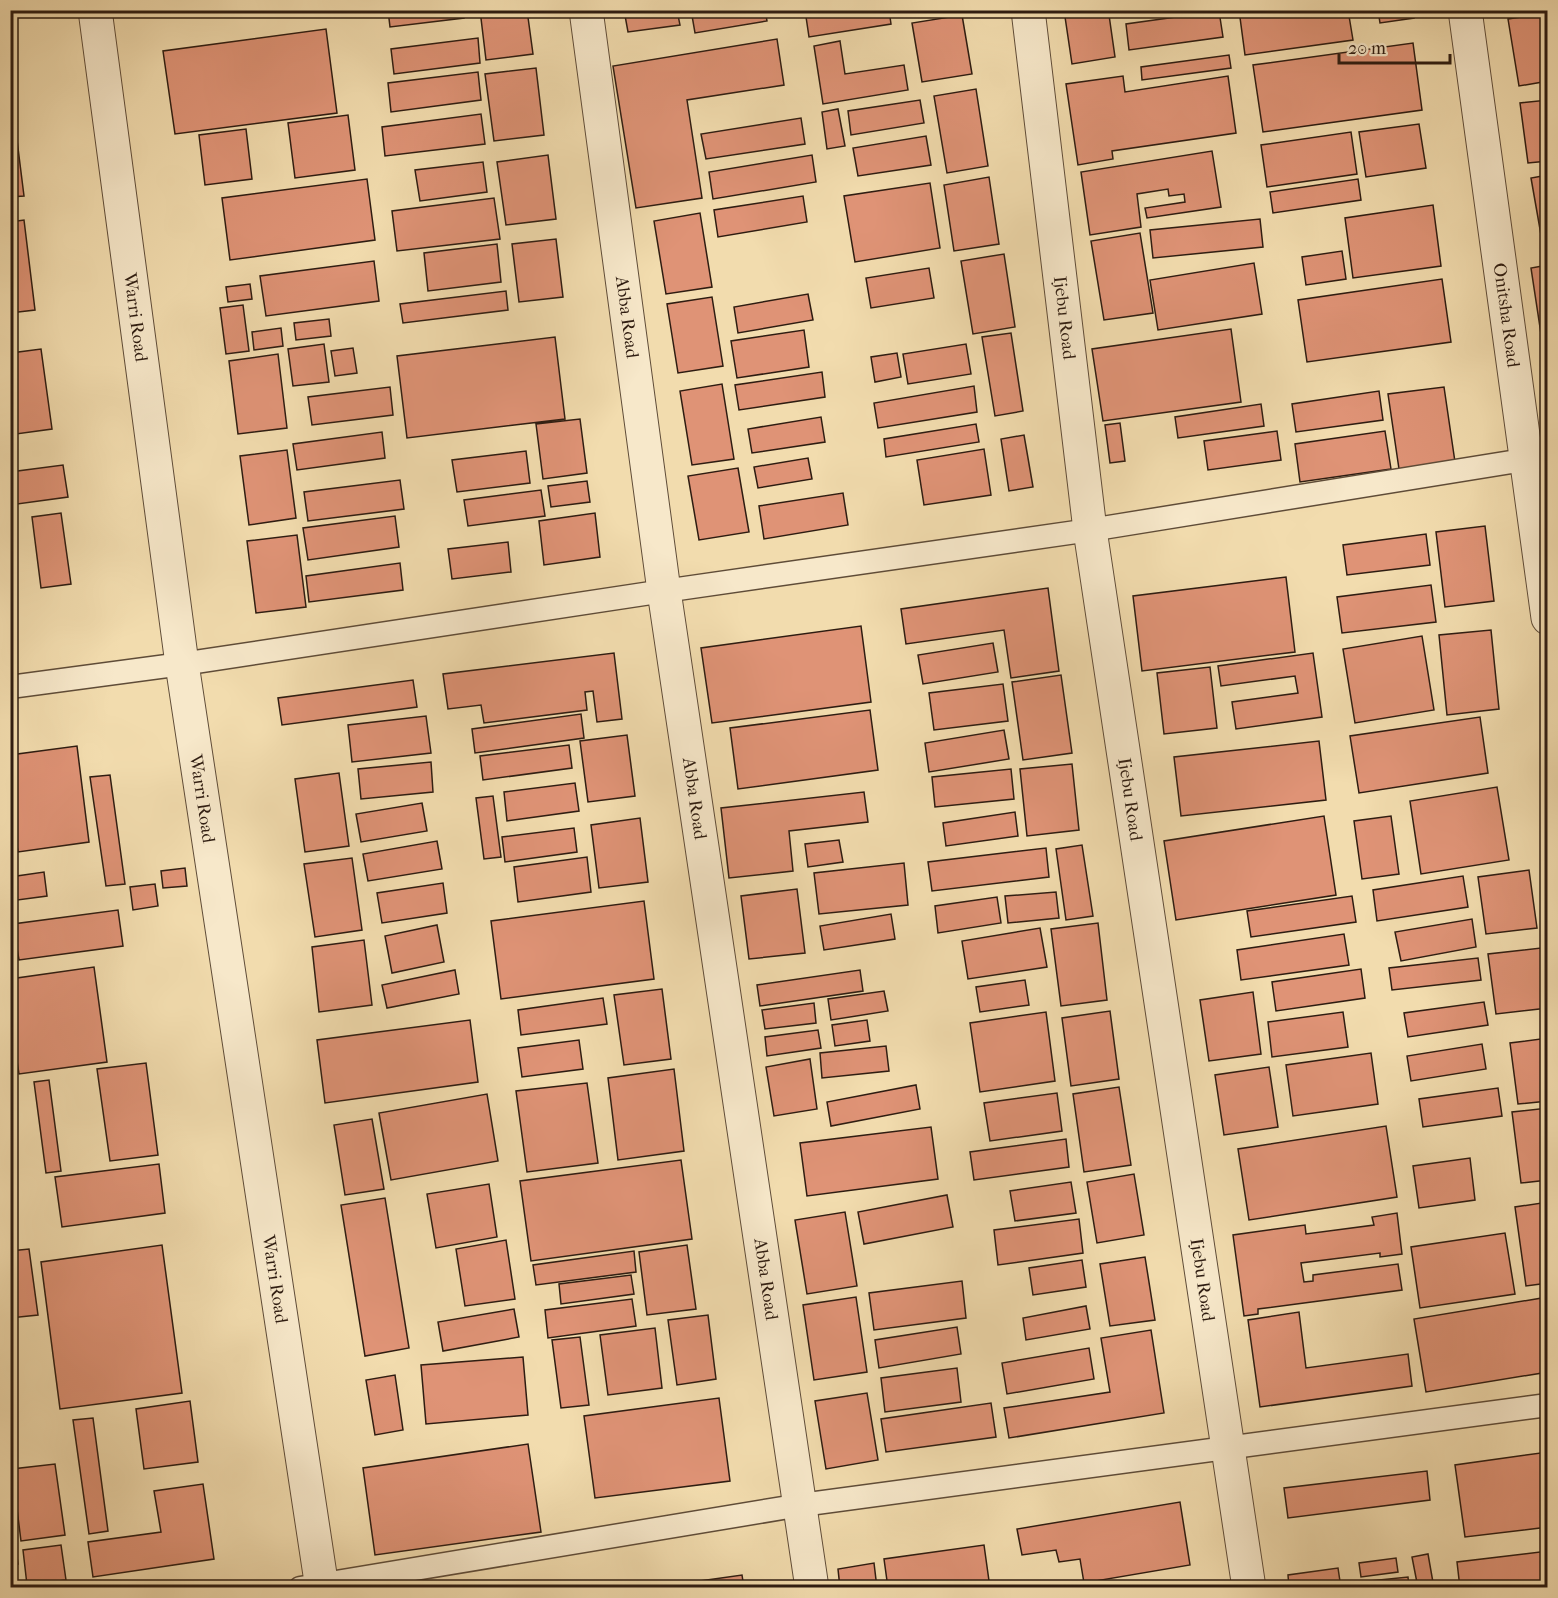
<svg xmlns="http://www.w3.org/2000/svg" width="1558" height="1598" viewBox="0 0 1558 1598" font-family="'IM FELL French Canon',serif">
<style>
.building{fill:#df9376;stroke:#2e1c11;stroke-width:1.5}
.lines{fill:none;stroke-linecap:round;stroke-linejoin:round}
.service-casing{stroke:#5f4c38;stroke-width:25}
.minor-casing{stroke:#5f4c38;stroke-width:35}
.tertiary-casing{stroke:#5f4c38;stroke-width:35}
.service{stroke:#f7e8ca;stroke-width:22}
.minor{stroke:#f7e8ca;stroke-width:33}
.tertiary{stroke:#f7e8ca;stroke-width:33}
.labels{text-anchor:middle;dominant-baseline:central;stroke-width:4.5;stroke-linejoin:round;paint-order:stroke}
.street-label{font-size:18px;fill:#2e1c11;stroke:#f7e8ca}
</style>
<rect width="100%" height="100%" fill="#f2dcae"/>
<filter id="stains"><feTurbulence type="fractalNoise" baseFrequency=".00333" numOctaves="4"/><feColorMatrix values="0 0 0 0 .2 0 0 0 0 .09 0 0 0 0 .02 0 0 0 .5 -.17"/></filter>
<radialGradient id="worn" r=".72"><stop offset=".6" stop-color="#630" stop-opacity="0"/><stop offset="1" stop-color="#630" stop-opacity=".3"/></radialGradient>
<path class="building" d="M 388,10 L 463,10 L 464,18 L 390,27 Z
M 480,10 L 527,10 L 533,54 L 486,60 Z
M 624,10 L 677,10 L 680,25 L 628,32 Z
M 691,10 L 765,10 L 767,21 L 695,33 Z
M 805,10 L 889,10 L 891,24 L 809,37 Z
M 912,10 L 949,10 L 912,16 Z
M 1064,10 L 1139,10 L 1139,11 L 1109,15 L 1115,57 L 1072,64 Z
M 1239,10 L 1348,10 L 1353,40 L 1245,55 Z
M 1378,10 L 1413,10 L 1414,18 L 1380,23 Z
M 1219,11 L 1223,37 L 1129,50 L 1126,24 Z
M 1548,13 L 1548,81 L 1519,86 L 1508,19 Z
M 962,15 L 972,74 L 922,82 L 912,23 Z
M 326,29 L 337,113 L 175,134 L 163,51 Z
M 478,38 L 480,63 L 394,74 L 391,49 Z
M 777,39 L 784,85 L 687,100 L 702,198 L 636,208 L 613,66 Z
M 840,41 L 845,74 L 904,65 L 908,90 L 823,104 L 814,46 Z
M 1413,43 L 1422,110 L 1263,132 L 1253,65 Z
M 1229,55 L 1231,68 L 1142,80 L 1141,67 Z
M 536,68 L 544,135 L 494,141 L 485,74 Z
M 478,72 L 481,100 L 391,112 L 388,83 Z
M 1123,76 L 1125,92 L 1228,76 L 1236,133 L 1112,151 L 1113,159 L 1078,165 L 1066,84 Z
M 976,89 L 988,166 L 947,173 L 934,96 Z
M 920,100 L 924,123 L 851,135 L 848,111 Z
M 1548,100 L 1548,161 L 1528,163 L 1520,103 Z
M 838,109 L 845,146 L 827,149 L 822,112 Z
M 481,114 L 485,144 L 385,156 L 382,127 Z
M 348,115 L 355,170 L 295,178 L 288,123 Z
M 801,118 L 805,144 L 706,159 L 701,134 Z
M 1419,124 L 1426,168 L 1366,177 L 1359,132 Z
M 246,129 L 252,179 L 205,185 L 199,135 Z
M 1351,132 L 1357,174 L 1267,187 L 1261,145 Z
M 926,136 L 931,165 L 858,176 L 853,148 Z
M 17,140 L 24,196 L 10,197 L 10,141 Z
M 1212,151 L 1221,207 L 1147,218 L 1145,208 L 1185,202 L 1184,194 L 1169,196 L 1168,189 L 1137,194 L 1141,227 L 1090,235 L 1081,172 Z
M 548,155 L 556,219 L 506,225 L 497,162 Z
M 812,155 L 816,182 L 713,199 L 709,172 Z
M 483,162 L 487,192 L 420,201 L 415,170 Z
M 1548,175 L 1548,251 L 1544,252 L 1531,178 Z
M 989,177 L 999,244 L 954,251 L 944,185 Z
M 367,179 L 375,240 L 230,260 L 222,198 Z
M 1358,179 L 1361,200 L 1273,213 L 1270,192 Z
M 930,183 L 940,248 L 855,262 L 844,196 Z
M 803,196 L 807,222 L 718,237 L 714,210 Z
M 494,198 L 500,239 L 397,251 L 392,211 Z
M 1433,205 L 1441,266 L 1353,278 L 1345,218 Z
M 700,213 L 712,287 L 666,294 L 654,221 Z
M 1260,219 L 1263,247 L 1153,258 L 1150,230 Z
M 24,220 L 35,310 L 10,313 L 10,222 Z
M 1140,233 L 1153,313 L 1104,320 L 1091,241 Z
M 556,239 L 563,297 L 519,302 L 512,244 Z
M 497,244 L 501,282 L 428,291 L 424,253 Z
M 1342,251 L 1346,279 L 1306,285 L 1302,257 Z
M 1004,254 L 1015,327 L 973,334 L 961,261 Z
M 374,261 L 379,301 L 266,316 L 260,276 Z
M 1254,263 L 1262,314 L 1158,330 L 1150,280 Z
M 1548,265 L 1548,346 L 1543,347 L 1531,268 Z
M 929,268 L 934,298 L 871,308 L 866,278 Z
M 1442,279 L 1451,342 L 1307,362 L 1298,300 Z
M 250,284 L 252,299 L 228,302 L 226,287 Z
M 506,291 L 508,310 L 403,323 L 400,304 Z
M 808,294 L 813,320 L 738,333 L 734,307 Z
M 712,297 L 723,366 L 678,373 L 667,304 Z
M 243,305 L 249,351 L 226,354 L 220,308 Z
M 329,319 L 331,336 L 296,340 L 294,323 Z
M 281,328 L 283,346 L 254,350 L 252,332 Z
M 1231,329 L 1241,402 L 1103,421 L 1092,349 Z
M 804,330 L 809,367 L 737,378 L 731,341 Z
M 1011,333 L 1023,411 L 995,416 L 982,337 Z
M 555,337 L 565,419 L 407,438 L 397,356 Z
M 324,344 L 329,382 L 293,386 L 288,349 Z
M 966,344 L 971,374 L 908,384 L 903,354 Z
M 353,348 L 357,373 L 335,376 L 331,351 Z
M 41,349 L 52,429 L 16,434 L 14,421 L 10,422 L 10,395 L 16,394 L 11,353 Z
M 897,353 L 901,377 L 875,382 L 871,357 Z
M 278,354 L 287,428 L 238,434 L 229,361 Z
M 822,372 L 825,397 L 739,410 L 735,385 Z
M 722,384 L 734,459 L 692,465 L 680,391 Z
M 974,386 L 977,412 L 878,428 L 874,403 Z
M 390,387 L 393,415 L 312,425 L 308,397 Z
M 1444,387 L 1455,462 L 1399,469 L 1388,394 Z
M 1379,391 L 1383,420 L 1296,432 L 1292,404 Z
M 1261,404 L 1264,426 L 1178,438 L 1175,417 Z
M 821,417 L 825,442 L 752,453 L 748,429 Z
M 580,419 L 587,473 L 543,479 L 536,424 Z
M 1120,423 L 1125,461 L 1110,463 L 1105,425 Z
M 976,424 L 979,442 L 886,457 L 884,439 Z
M 1277,431 L 1281,460 L 1208,470 L 1204,441 Z
M 1385,431 L 1391,469 L 1300,482 L 1295,444 Z
M 382,432 L 385,458 L 297,470 L 293,444 Z
M 1024,435 L 1033,487 L 1009,491 L 1001,439 Z
M 984,449 L 991,495 L 924,505 L 917,460 Z
M 287,450 L 296,518 L 249,525 L 240,456 Z
M 526,451 L 530,483 L 457,492 L 452,460 Z
M 808,458 L 812,479 L 758,488 L 754,467 Z
M 63,465 L 68,497 L 10,505 L 10,472 Z
M 738,468 L 749,532 L 699,540 L 688,476 Z
M 400,480 L 404,509 L 308,521 L 304,492 Z
M 587,481 L 590,502 L 551,507 L 548,486 Z
M 541,490 L 545,516 L 468,526 L 464,500 Z
M 843,493 L 848,525 L 764,539 L 759,506 Z
M 61,513 L 71,584 L 41,588 L 32,517 Z
M 595,513 L 600,557 L 544,565 L 539,521 Z
M 395,516 L 399,547 L 308,560 L 303,528 Z
M 1485,526 L 1494,601 L 1445,607 L 1436,532 Z
M 1426,534 L 1430,565 L 1347,575 L 1343,545 Z
M 297,535 L 306,607 L 256,613 L 247,541 Z
M 508,542 L 511,572 L 452,579 L 448,549 Z
M 400,563 L 403,590 L 309,602 L 306,576 Z
M 1286,577 L 1295,652 L 1142,671 L 1133,596 Z
M 1431,585 L 1436,622 L 1342,633 L 1337,597 Z
M 1048,588 L 1059,671 L 1011,678 L 1004,630 L 906,644 L 901,609 Z
M 861,626 L 871,702 L 712,723 L 701,648 Z
M 1491,630 L 1499,709 L 1447,715 L 1439,635 Z
M 1422,636 L 1434,710 L 1355,723 L 1343,649 Z
M 993,643 L 998,672 L 923,684 L 918,655 Z
M 614,653 L 622,719 L 597,722 L 593,691 L 585,692 L 587,710 L 484,723 L 481,705 L 448,709 L 443,674 Z
M 1313,653 L 1322,717 L 1236,729 L 1232,702 L 1298,693 L 1295,676 L 1221,686 L 1218,666 Z
M 1210,667 L 1217,728 L 1164,734 L 1157,673 Z
M 1061,675 L 1072,753 L 1023,760 L 1012,682 Z
M 413,680 L 417,707 L 282,725 L 278,698 Z
M 1003,684 L 1008,721 L 934,730 L 929,693 Z
M 870,710 L 878,770 L 738,789 L 730,728 Z
M 581,714 L 584,738 L 475,753 L 472,729 Z
M 426,716 L 431,753 L 352,762 L 348,725 Z
M 1480,717 L 1488,773 L 1359,793 L 1350,736 Z
M 1004,730 L 1009,759 L 929,772 L 925,743 Z
M 627,735 L 635,796 L 588,802 L 580,741 Z
M 1319,741 L 1326,800 L 1181,816 L 1174,757 Z
M 569,745 L 572,768 L 483,780 L 480,756 Z
M 77,746 L 89,842 L 18,852 L 10,800 L 10,755 Z
M 431,762 L 433,792 L 361,799 L 358,769 Z
M 1072,764 L 1079,830 L 1027,836 L 1020,769 Z
M 1011,769 L 1014,799 L 935,807 L 932,777 Z
M 339,773 L 349,846 L 305,852 L 295,779 Z
M 110,775 L 125,884 L 106,886 L 90,777 Z
M 575,783 L 579,811 L 507,821 L 504,792 Z
M 1497,787 L 1509,860 L 1421,874 L 1410,801 Z
M 864,792 L 868,822 L 789,831 L 793,871 L 729,878 L 721,808 Z
M 493,796 L 501,857 L 484,859 L 476,798 Z
M 422,803 L 427,831 L 361,842 L 356,814 Z
M 1015,812 L 1018,836 L 946,846 L 943,823 Z
M 1324,816 L 1336,895 L 1176,920 L 1164,841 Z
M 1391,816 L 1399,874 L 1362,879 L 1354,821 Z
M 640,818 L 648,882 L 599,888 L 591,825 Z
M 574,828 L 577,852 L 505,862 L 502,837 Z
M 839,840 L 843,862 L 808,867 L 805,844 Z
M 437,841 L 442,869 L 368,881 L 363,854 Z
M 1082,845 L 1093,916 L 1066,920 L 1056,849 Z
M 1046,848 L 1049,877 L 932,891 L 928,862 Z
M 587,857 L 591,892 L 518,902 L 514,867 Z
M 352,858 L 362,930 L 315,937 L 304,864 Z
M 904,863 L 908,905 L 819,914 L 814,873 Z
M 185,868 L 187,886 L 163,888 L 161,871 Z
M 1529,870 L 1537,928 L 1486,934 L 1478,877 Z
M 44,872 L 47,896 L 10,901 L 10,877 Z
M 1463,876 L 1468,907 L 1377,921 L 1373,890 Z
M 443,883 L 447,913 L 382,923 L 377,893 Z
M 155,884 L 158,906 L 133,910 L 130,887 Z
M 797,889 L 805,953 L 749,959 L 741,896 Z
M 1056,892 L 1059,918 L 1008,923 L 1005,896 Z
M 1352,896 L 1356,922 L 1251,937 L 1247,911 Z
M 997,897 L 1001,923 L 938,933 L 935,906 Z
M 644,901 L 654,979 L 501,999 L 491,921 Z
M 118,910 L 123,946 L 19,960 L 13,924 Z
M 891,914 L 895,939 L 824,950 L 820,926 Z
M 1472,919 L 1476,947 L 1401,961 L 1395,932 Z
M 1098,923 L 1107,1000 L 1061,1006 L 1051,929 Z
M 437,925 L 444,962 L 392,973 L 385,936 Z
M 1040,928 L 1047,967 L 968,979 L 962,941 Z
M 1344,934 L 1349,965 L 1241,980 L 1237,950 Z
M 364,940 L 372,1005 L 319,1012 L 312,947 Z
M 1541,948 L 1548,1008 L 1496,1014 L 1488,954 Z
M 1478,958 L 1481,980 L 1392,990 L 1389,968 Z
M 94,967 L 107,1062 L 19,1074 L 10,1014 L 10,979 Z
M 1361,969 L 1365,998 L 1276,1011 L 1272,982 Z
M 455,970 L 459,994 L 387,1008 L 382,985 Z
M 860,970 L 863,991 L 760,1006 L 757,985 Z
M 1025,980 L 1029,1005 L 980,1012 L 976,987 Z
M 662,989 L 671,1059 L 624,1065 L 614,995 Z
M 884,991 L 888,1011 L 831,1020 L 828,999 Z
M 1253,992 L 1261,1054 L 1209,1061 L 1200,1000 Z
M 603,998 L 607,1024 L 521,1035 L 518,1010 Z
M 1484,1002 L 1488,1025 L 1408,1037 L 1404,1013 Z
M 814,1003 L 816,1023 L 765,1029 L 762,1010 Z
M 1110,1011 L 1119,1079 L 1071,1086 L 1062,1018 Z
M 1046,1012 L 1055,1081 L 980,1092 L 970,1023 Z
M 1343,1012 L 1348,1047 L 1272,1057 L 1268,1022 Z
M 470,1020 L 478,1082 L 325,1103 L 317,1040 Z
M 867,1020 L 870,1041 L 835,1046 L 832,1025 Z
M 818,1030 L 821,1048 L 767,1056 L 765,1037 Z
M 1548,1038 L 1548,1101 L 1518,1104 L 1510,1043 Z
M 579,1040 L 583,1069 L 522,1077 L 518,1048 Z
M 1482,1044 L 1486,1069 L 1411,1081 L 1407,1056 Z
M 886,1046 L 889,1071 L 822,1078 L 820,1053 Z
M 1371,1053 L 1378,1104 L 1293,1116 L 1286,1065 Z
M 810,1059 L 817,1109 L 774,1116 L 766,1067 Z
M 146,1063 L 158,1155 L 110,1161 L 97,1069 Z
M 1269,1067 L 1278,1127 L 1224,1135 L 1215,1075 Z
M 674,1069 L 684,1151 L 618,1160 L 608,1078 Z
M 49,1080 L 61,1171 L 46,1173 L 34,1082 Z
M 587,1083 L 598,1163 L 527,1172 L 516,1091 Z
M 916,1085 L 920,1109 L 831,1126 L 827,1102 Z
M 1119,1087 L 1131,1165 L 1084,1172 L 1073,1094 Z
M 1498,1088 L 1502,1116 L 1423,1127 L 1419,1099 Z
M 1057,1093 L 1062,1131 L 990,1141 L 984,1103 Z
M 487,1094 L 498,1161 L 391,1180 L 379,1113 Z
M 1548,1108 L 1548,1180 L 1521,1183 L 1512,1112 Z
M 372,1119 L 384,1189 L 345,1195 L 334,1125 Z
M 1386,1126 L 1397,1197 L 1249,1220 L 1238,1149 Z
M 931,1127 L 938,1179 L 807,1196 L 800,1143 Z
M 1066,1139 L 1069,1167 L 974,1180 L 970,1152 Z
M 1470,1158 L 1475,1200 L 1419,1208 L 1413,1166 Z
M 681,1160 L 692,1239 L 531,1261 L 520,1181 Z
M 159,1164 L 165,1213 L 62,1227 L 55,1177 Z
M 1134,1174 L 1144,1235 L 1097,1243 L 1087,1182 Z
M 1071,1182 L 1076,1213 L 1015,1221 L 1010,1191 Z
M 489,1184 L 497,1237 L 436,1248 L 427,1194 Z
M 947,1195 L 953,1227 L 864,1244 L 858,1212 Z
M 385,1198 L 409,1348 L 365,1356 L 341,1205 Z
M 1548,1202 L 1548,1283 L 1526,1286 L 1515,1207 Z
M 845,1212 L 857,1286 L 807,1294 L 795,1220 Z
M 1397,1213 L 1402,1254 L 1380,1257 L 1380,1253 L 1301,1263 L 1304,1282 L 1313,1281 L 1313,1275 L 1398,1264 L 1402,1290 L 1258,1309 L 1258,1314 L 1244,1316 L 1233,1235 L 1305,1225 L 1306,1234 L 1374,1225 L 1372,1217 Z
M 1079,1219 L 1083,1253 L 998,1265 L 994,1230 Z
M 1505,1233 L 1515,1294 L 1420,1308 L 1411,1247 Z
M 506,1240 L 515,1299 L 465,1306 L 456,1249 Z
M 162,1245 L 182,1393 L 60,1409 L 41,1262 Z
M 687,1245 L 696,1309 L 647,1315 L 639,1252 Z
M 29,1249 L 38,1315 L 10,1318 L 10,1251 Z
M 634,1251 L 636,1272 L 536,1285 L 533,1265 Z
M 1145,1257 L 1155,1320 L 1110,1326 L 1100,1264 Z
M 1082,1260 L 1086,1287 L 1033,1295 L 1029,1268 Z
M 631,1275 L 634,1294 L 561,1304 L 559,1284 Z
M 962,1281 L 966,1318 L 874,1330 L 869,1293 Z
M 856,1297 L 867,1372 L 814,1380 L 803,1305 Z
M 1548,1297 L 1548,1372 L 1426,1392 L 1414,1319 Z
M 632,1299 L 636,1326 L 548,1338 L 545,1310 Z
M 1086,1306 L 1090,1329 L 1026,1340 L 1023,1318 Z
M 514,1309 L 519,1337 L 443,1351 L 438,1322 Z
M 1299,1312 L 1306,1368 L 1408,1354 L 1412,1386 L 1260,1407 L 1248,1320 Z
M 708,1315 L 716,1379 L 677,1385 L 668,1320 Z
M 957,1327 L 961,1354 L 879,1368 L 875,1340 Z
M 655,1328 L 662,1388 L 608,1395 L 600,1335 Z
M 1151,1330 L 1164,1413 L 1009,1438 L 1004,1408 L 1110,1392 L 1101,1338 Z
M 580,1337 L 589,1405 L 561,1408 L 552,1340 Z
M 1089,1348 L 1094,1379 L 1007,1394 L 1002,1363 Z
M 523,1357 L 528,1415 L 426,1424 L 421,1365 Z
M 957,1368 L 961,1402 L 885,1412 L 881,1378 Z
M 395,1375 L 403,1430 L 375,1435 L 366,1380 Z
M 867,1393 L 878,1460 L 826,1469 L 815,1401 Z
M 719,1398 L 730,1481 L 595,1498 L 584,1416 Z
M 190,1401 L 198,1462 L 144,1469 L 136,1409 Z
M 991,1403 L 996,1437 L 886,1452 L 881,1419 Z
M 93,1418 L 108,1531 L 89,1534 L 73,1420 Z
M 528,1444 L 541,1532 L 375,1555 L 363,1468 Z
M 1548,1452 L 1548,1527 L 1465,1537 L 1455,1465 Z
M 55,1464 L 65,1535 L 21,1541 L 12,1469 Z
M 1427,1471 L 1430,1500 L 1288,1518 L 1284,1488 Z
M 203,1484 L 214,1559 L 93,1577 L 88,1542 L 161,1532 L 154,1491 Z
M 1180,1502 L 1190,1565 L 1084,1583 L 1080,1559 L 1059,1562 L 1056,1550 L 1022,1555 L 1017,1529 Z
M 10,1503 L 18,1564 L 10,1565 Z
M 61,1545 L 66,1580 L 27,1585 L 23,1550 Z
M 984,1545 L 990,1588 L 888,1588 L 884,1559 Z
M 1548,1551 L 1548,1588 L 1460,1588 L 1457,1562 Z
M 1428,1554 L 1434,1588 L 1418,1588 L 1412,1557 Z
M 1396,1558 L 1398,1572 L 1361,1577 L 1359,1563 Z
M 874,1563 L 877,1588 L 840,1588 L 838,1569 Z
M 1338,1568 L 1341,1588 L 1289,1588 L 1288,1575 Z
M 742,1575 L 744,1588 L 693,1588 L 693,1582 Z
M 1408,1577 L 1409,1588 L 1361,1588 L 1360,1582 Z
M 682,1584 L 683,1588 L 658,1588 Z"/>
<g class="lines">
<defs>
<path id="service" d="M 10,687 L 182,664 L 664,591 L 1090,530 L 1548,456
M 300,1588 L 801,1505 L 1548,1405"/>
<g id="minor">
<path id="s1" d="M 95,10 L 182,664 L 322,1588"/>
<path id="s2" d="M 586,10 L 664,591 L 812,1588"/>
<path id="s3" d="M 1028,10 L 1090,530 L 1249,1588"/>
</g>
<g id="tertiary">
<path id="s4" d="M 1465,10 L 1548,618"/>
</g>
</defs>
<use href="#service" class="service-casing"/>
<use href="#minor" class="minor-casing"/>
<use href="#tertiary" class="tertiary-casing"/>
<use href="#service" class="service"/>
<use href="#minor" class="minor"/>
<use href="#tertiary" class="tertiary"/>
</g>
<g class="labels">
<g class="street-label">
<text stroke="none"><textPath href="#s4" startOffset="308">Onitsha Road</textPath></text>
<text stroke="none"><textPath href="#s1" startOffset="310">Warri Road</textPath></text>
<text stroke="none"><textPath href="#s2" startOffset="310">Abba Road</textPath></text>
<text stroke="none"><textPath href="#s3" startOffset="310">Ijebu Road</textPath></text>
<text stroke="none"><textPath href="#s2" startOffset="796">Abba Road</textPath></text>
<text stroke="none"><textPath href="#s1" startOffset="796">Warri Road</textPath></text>
<text stroke="none"><textPath href="#s3" startOffset="796">Ijebu Road</textPath></text>
<text stroke="none"><textPath href="#s1" startOffset="1282">Warri Road</textPath></text>
<text stroke="none"><textPath href="#s2" startOffset="1282">Abba Road</textPath></text>
<text stroke="none"><textPath href="#s3" startOffset="1282">Ijebu Road</textPath></text>
</g>
</g>
<rect width="1558" height="1598" fill="none" stroke="#f2dcae" stroke-width="36"/>
<rect x="12" y="12" width="1534" height="1574" fill="none" stroke="#2e1c11" stroke-width="3"/>
<rect x="18" y="18" width="1522" height="1562" fill="none" stroke="#2e1c11" stroke-width="1.5"/>
<path d="M1339 54v9h111v-9" fill="none" stroke="#2e1c11" stroke-width="3"/>
<text x="1348" y="54" font-size="18" fill="#2e1c11" stroke="#f7e8ca" stroke-width="4.5" paint-order="stroke">20 m</text>
<rect width="100%" height="100%" filter="url(#stains)"/>
<rect width="100%" height="100%" fill="url(#worn)"/>
</svg>
